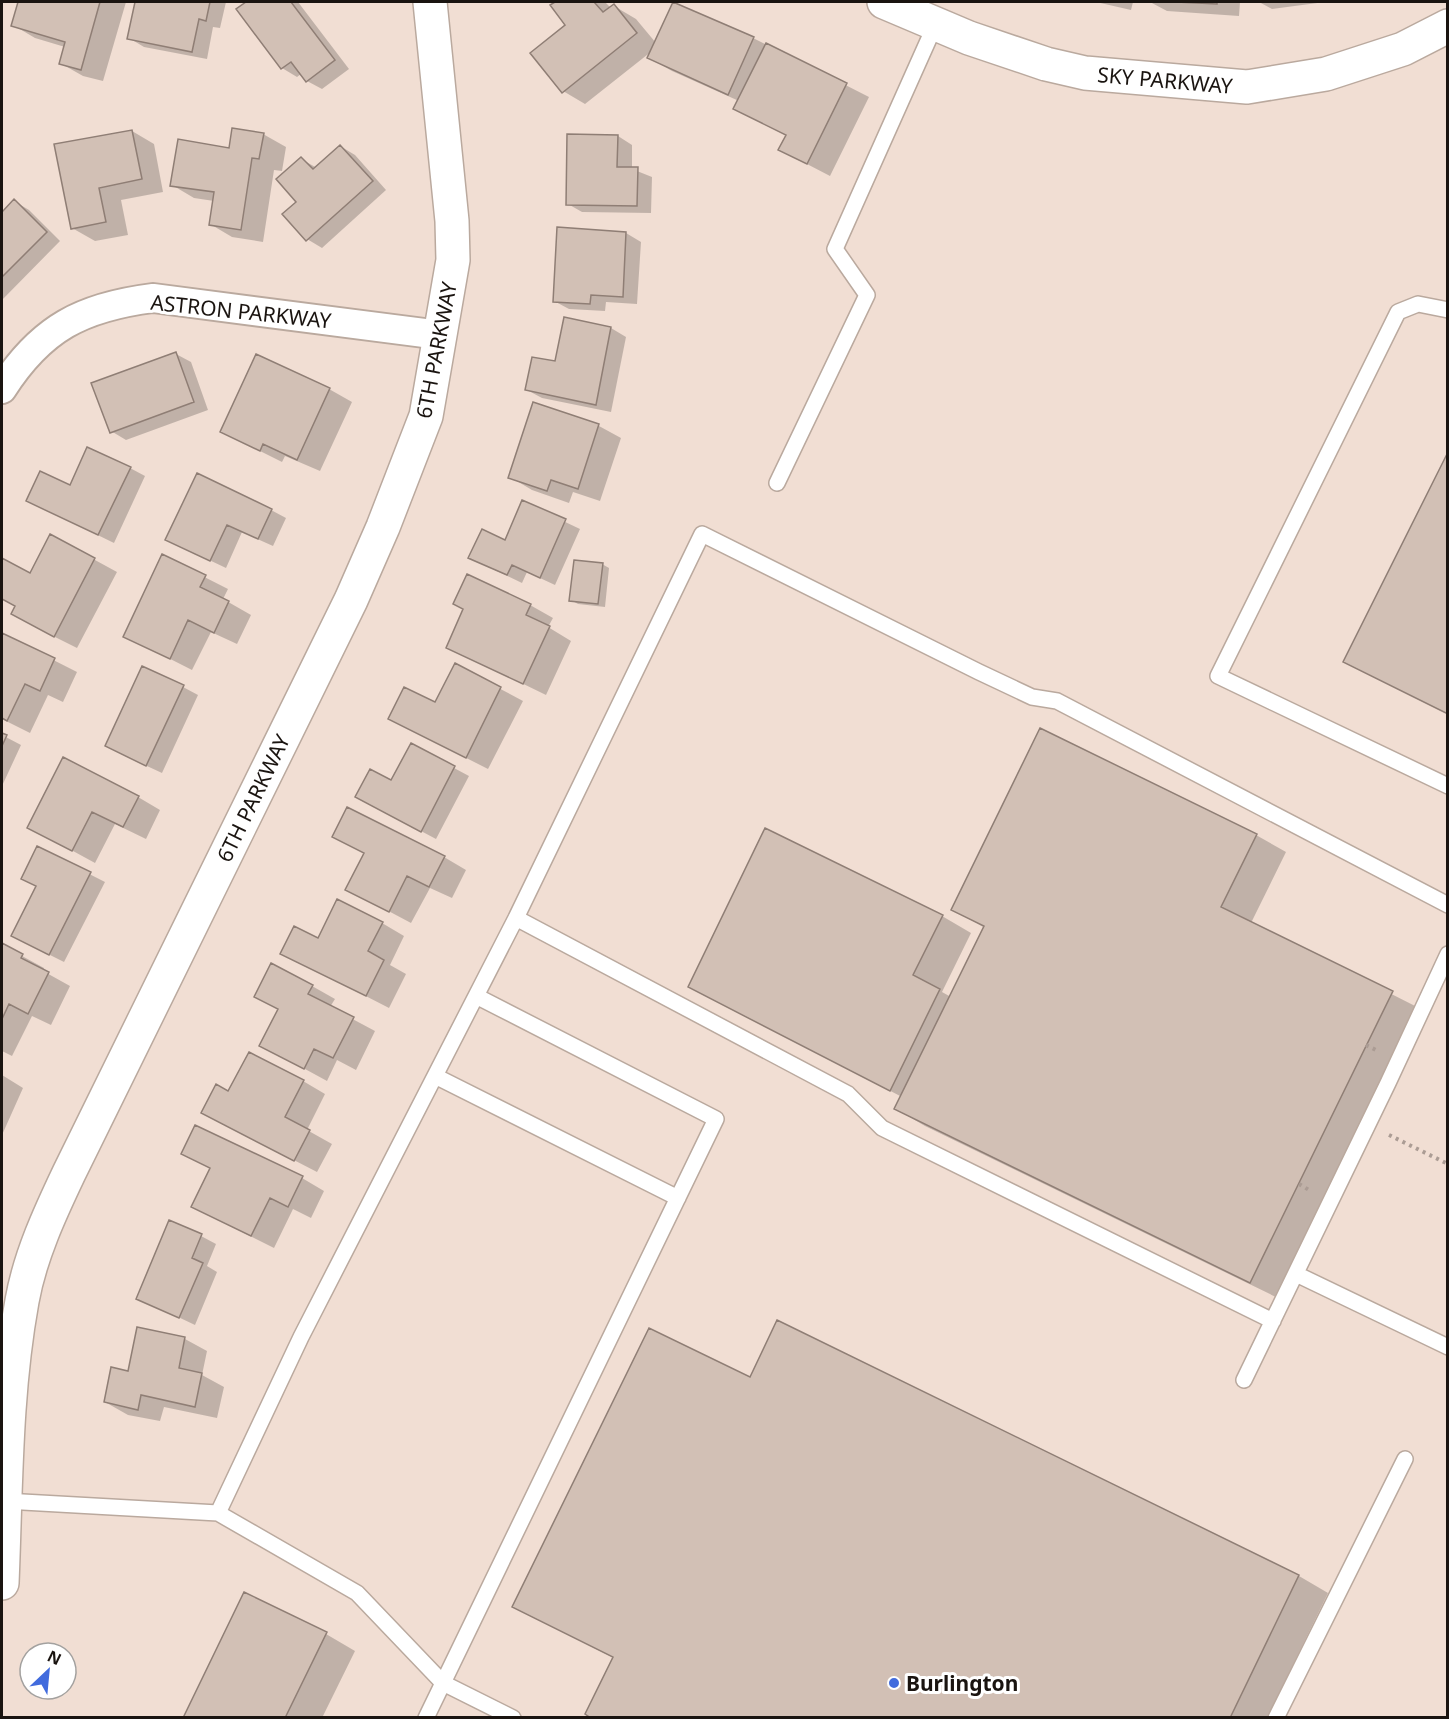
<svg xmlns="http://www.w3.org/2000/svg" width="1449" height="1719" viewBox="0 0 1449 1719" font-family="'Noto Sans',sans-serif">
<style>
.shadow{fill:#0003}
.building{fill:#d2c0b5;stroke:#8f7e75;stroke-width:1.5}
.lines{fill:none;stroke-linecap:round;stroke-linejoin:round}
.service-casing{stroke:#baa99e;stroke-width:18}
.minor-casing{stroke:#baa99e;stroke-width:32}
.tertiary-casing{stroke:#baa99e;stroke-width:36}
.path{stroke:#ab9c94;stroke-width:4;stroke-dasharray:3 4.5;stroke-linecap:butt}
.service{stroke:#fff;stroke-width:15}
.minor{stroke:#fff;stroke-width:28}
.tertiary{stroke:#fff;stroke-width:33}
.poi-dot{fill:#416bdd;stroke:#fff;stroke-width:2}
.labels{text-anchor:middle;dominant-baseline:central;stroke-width:6;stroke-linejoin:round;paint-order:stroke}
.street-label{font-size:21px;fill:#1a1410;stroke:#fff}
.poi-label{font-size:21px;font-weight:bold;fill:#1a1410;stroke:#fff;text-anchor:start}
</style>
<rect width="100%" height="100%" fill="#f1ded3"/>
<path class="shadow" d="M 19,2 L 126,2 L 103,81 L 83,76 L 60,63 L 65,47 L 35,38 L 13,25 Z
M 136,2 L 226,2 L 220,28 L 213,27 L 207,59 L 144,47 L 129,38 Z
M 249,2 L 298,2 L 349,69 L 322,89 L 307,81 L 301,74 L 297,77 L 282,68 L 238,10 Z
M 557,2 L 605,2 L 611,8 L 614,6 L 636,19 L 656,43 L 753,38 L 869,97 L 830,176 L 780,150 L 787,136 L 735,108 L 739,101 L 672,71 L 649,58 L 652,51 L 585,104 L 563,91 L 567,25 L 552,6 Z
M 1096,2 L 1133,2 L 1131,10 Z
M 1150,2 L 1240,2 L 1239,16 L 1167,11 Z
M 1259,2 L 1325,2 L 1272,9 Z
M 132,131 L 154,144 L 163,192 L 121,200 L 128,235 L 95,241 L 72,228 Z
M 263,134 L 286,147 L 282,171 L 274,170 L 263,242 L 232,237 L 210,224 L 214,201 L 194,198 L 172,185 Z
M 618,136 L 632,145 L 632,169 L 652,177 L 651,213 L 582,212 L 568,204 Z
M 340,146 L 355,155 L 386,190 L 322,248 L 307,239 L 298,202 L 301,159 L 317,168 Z
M 14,201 L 29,210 L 60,241 L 2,300 L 2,214 Z
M 558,229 L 626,233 L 641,242 L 637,304 L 606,302 L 605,311 L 569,309 L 554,301 Z
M 565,319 L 611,328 L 626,337 L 611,412 L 542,398 L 527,390 L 556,363 Z
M 176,354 L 191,362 L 208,410 L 126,440 L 111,431 Z
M 329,389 L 352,402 L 320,471 L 285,456 L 282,462 L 222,432 Z
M 534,403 L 599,426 L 621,438 L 600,501 L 573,492 L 569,503 L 532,490 L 510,477 Z
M 1448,455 L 1448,714 L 1345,661 Z
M 130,468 L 145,476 L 114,543 L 28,501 Z
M 523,502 L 580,529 L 555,585 L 527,572 L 522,583 L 470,558 L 505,541 Z
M 271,510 L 286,518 L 273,546 L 242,532 L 226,568 L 167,540 Z
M 51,536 L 117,572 L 77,648 L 35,627 L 17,607 L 2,599 L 2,560 L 31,576 Z
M 163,556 L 228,589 L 223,599 L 251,615 L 237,644 L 211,632 L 192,670 L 125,636 Z
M 602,564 L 609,568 L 605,607 L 578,604 L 571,600 Z
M 530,605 L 553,618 L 548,627 L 571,641 L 546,695 L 448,647 Z
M 2,634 L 77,672 L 63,702 L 48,695 L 30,733 L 2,719 Z
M 455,665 L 523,701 L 488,769 L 413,731 L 436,704 Z
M 183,687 L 198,695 L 162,773 L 121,754 Z
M 2,735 L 21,745 L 2,786 Z
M 411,745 L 469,776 L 436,839 L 372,805 L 392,782 Z
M 138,797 L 160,810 L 146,839 L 115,824 L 95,863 L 29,827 Z
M 1256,835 L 1286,852 L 1251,923 L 1421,1009 L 1280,1299 L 925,1126 L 896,1109 L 902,1097 L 690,986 L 942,916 L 971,933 L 942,992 L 951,997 L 985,928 L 953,910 Z
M 38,848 L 105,882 L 64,962 L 28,944 L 38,887 Z
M 444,857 L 466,870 L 452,898 L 430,888 L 411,923 L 347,889 Z
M 382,923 L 404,936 L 390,965 L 406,974 L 389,1008 L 282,953 L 318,940 Z
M 2,945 L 44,968 L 43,971 L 70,986 L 51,1025 L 32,1016 L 12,1056 L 2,1051 Z
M 312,986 L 335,999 L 330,1007 L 375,1031 L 356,1070 L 337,1060 L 327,1081 L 261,1045 L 279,1010 L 256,997 Z
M 2,1075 L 23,1088 L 2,1135 Z
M 303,1081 L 325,1094 L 307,1130 L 332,1144 L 317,1172 L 226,1125 L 229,1093 Z
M 183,1153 L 302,1178 L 324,1191 L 311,1218 L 293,1209 L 274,1248 L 193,1207 L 211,1169 Z
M 201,1236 L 216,1244 L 207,1266 L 217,1272 L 195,1325 L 138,1298 Z
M 778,1322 L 1299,1576 L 1328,1593 L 1267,1718 L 593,1718 L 614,1658 L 514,1607 L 751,1379 Z
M 139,1329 L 185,1339 L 207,1351 L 202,1375 L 224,1387 L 217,1418 L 164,1407 L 160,1421 L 128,1415 L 105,1402 L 129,1373 Z
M 326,1634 L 355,1651 L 322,1718 L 185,1718 Z"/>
<path class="building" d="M 18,2 L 100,2 L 81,70 L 59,64 L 65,42 L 11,26 Z
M 135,2 L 210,2 L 206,21 L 199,19 L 192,52 L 127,39 Z
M 246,2 L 291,2 L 335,60 L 306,82 L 291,62 L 281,69 L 236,9 Z
M 555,2 L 594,2 L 603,12 L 614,4 L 637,33 L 562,93 L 530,53 L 565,25 L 550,5 Z
M 673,2 L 754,37 L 728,95 L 647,58 Z
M 1176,2 L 1217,2 L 1217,4 Z
M 766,43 L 847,83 L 807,164 L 778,150 L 786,135 L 733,109 Z
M 232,128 L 264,133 L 259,159 L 252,158 L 241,230 L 209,225 L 214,192 L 170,186 L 178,139 L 229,148 Z
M 132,130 L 142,179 L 99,188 L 106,222 L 71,229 L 54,144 Z
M 567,134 L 618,135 L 617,167 L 638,167 L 637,206 L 566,205 Z
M 340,145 L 373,181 L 306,241 L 282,214 L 296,202 L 276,179 L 301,157 L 313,169 Z
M 14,199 L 47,232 L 2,277 L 2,212 Z
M 557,227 L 626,232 L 623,297 L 591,295 L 590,304 L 553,302 Z
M 564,317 L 611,327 L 596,405 L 525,390 L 532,357 L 555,361 Z
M 176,352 L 194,402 L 110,433 L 91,383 Z
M 256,354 L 330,388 L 297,460 L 263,444 L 260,451 L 220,432 Z
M 533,402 L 599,424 L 578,489 L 551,480 L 547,491 L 508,478 Z
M 87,447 L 131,467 L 98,535 L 26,501 L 40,471 L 70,485 Z
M 1448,452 L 1448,714 L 1343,662 Z
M 197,473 L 272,509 L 258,539 L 227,525 L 210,561 L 165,540 Z
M 522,500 L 566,519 L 540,578 L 512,565 L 507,575 L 468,558 L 482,529 L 505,540 Z
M 50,534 L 95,558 L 54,637 L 11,614 L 15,606 L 2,599 L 2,558 L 30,573 Z
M 162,554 L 206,575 L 200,587 L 229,601 L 214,633 L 188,620 L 170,659 L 123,637 Z
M 574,560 L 603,563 L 598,604 L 569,601 Z
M 467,574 L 531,604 L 526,615 L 550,626 L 523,684 L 446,648 L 463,609 L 453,604 Z
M 2,633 L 55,658 L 40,691 L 25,684 L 7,721 L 2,718 Z
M 455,663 L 501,687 L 466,758 L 388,719 L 404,687 L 435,702 Z
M 142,666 L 184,685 L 146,766 L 105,746 Z
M 1040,728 L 1257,834 L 1221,907 L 1393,991 L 1250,1283 L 894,1109 L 984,926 L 951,910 Z
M 2,733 L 7,735 L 2,746 Z
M 411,743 L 455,766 L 421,832 L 355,797 L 370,769 L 391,780 Z
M 63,757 L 139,796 L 123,827 L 92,812 L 72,851 L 27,828 Z
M 347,807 L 445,856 L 429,887 L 407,876 L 389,912 L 345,890 L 364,853 L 332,837 Z
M 765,828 L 943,915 L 913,975 L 940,989 L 890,1091 L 688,987 Z
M 37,846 L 91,872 L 49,955 L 11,936 L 36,886 L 21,879 Z
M 337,899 L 383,922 L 368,951 L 384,960 L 366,996 L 280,954 L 294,926 L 318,938 Z
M 2,943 L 23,954 L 21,958 L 49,972 L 28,1014 L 9,1004 L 2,1019 Z
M 271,963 L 313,985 L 308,994 L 354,1017 L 333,1058 L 314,1049 L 304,1069 L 259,1046 L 278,1009 L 254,997 Z
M 249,1052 L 304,1080 L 285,1117 L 310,1130 L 294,1161 L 201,1113 L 216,1084 L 228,1091 Z
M 195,1125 L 303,1176 L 288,1207 L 270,1198 L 251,1236 L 191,1207 L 210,1168 L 181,1154 Z
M 169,1220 L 202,1234 L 192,1258 L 203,1263 L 179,1318 L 136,1299 Z
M 777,1320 L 1299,1575 L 1230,1718 L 591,1718 L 585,1714 L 613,1657 L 512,1607 L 649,1328 L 750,1377 Z
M 137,1327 L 185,1337 L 179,1368 L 202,1373 L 195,1407 L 141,1395 L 138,1410 L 104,1402 L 111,1367 L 128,1371 Z
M 244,1592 L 327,1632 L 285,1718 L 183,1718 Z"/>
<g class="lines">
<defs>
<path id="service" d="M 1448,310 L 1418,304 L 1398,312 L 1218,676 L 1448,786
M 777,483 L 867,295 L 835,249 L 936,23
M 516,918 L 848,1094 L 882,1128 L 1273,1321
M 435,1076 L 678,1198
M 1296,1274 L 1448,1347
M 1244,1380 L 1388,1083 L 1448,954
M 5,1501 L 218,1513 L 357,1593 L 443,1683 L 513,1718
M 218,1513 L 301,1337 L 516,918 L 702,534 L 979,672 L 1032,697 L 1057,701 L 1448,905
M 426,1718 L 716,1119 L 476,996
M 1276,1718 L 1405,1459"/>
<path id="minor" d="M 2,389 C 41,328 82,307 153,298 L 440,335"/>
<path id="tertiary" d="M 884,2 L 969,38 L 1046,64 L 1085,73 L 1247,87 L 1326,74 L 1403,49 L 1448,26
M 2,1583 C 6,1488 5,1394 22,1301 C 30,1256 50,1213 69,1173 L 351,600 L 383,527 L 426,416 L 453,260 L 452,221 L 430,2"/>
</defs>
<use href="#service" class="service-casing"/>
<use href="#minor" class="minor-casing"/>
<use href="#tertiary" class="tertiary-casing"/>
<path class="path" d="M 1366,1045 L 1376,1050
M 1389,1135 L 1448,1164
M 1299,1184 L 1309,1190"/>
<use href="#service" class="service"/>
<use href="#minor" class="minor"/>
<use href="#tertiary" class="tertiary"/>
</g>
<circle class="poi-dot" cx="894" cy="1683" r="6"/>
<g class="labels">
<g class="street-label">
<text transform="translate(1165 80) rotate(5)">SKY PARKWAY</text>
<text transform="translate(241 311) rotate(6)">ASTRON PARKWAY</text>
<text transform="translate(436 350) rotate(-79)">6TH PARKWAY</text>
<text transform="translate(253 798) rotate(-64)">6TH PARKWAY</text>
</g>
<g class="poi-label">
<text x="906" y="1683">Burlington</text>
</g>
</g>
<rect width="1449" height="1719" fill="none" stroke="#1a1410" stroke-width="6"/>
<g transform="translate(48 1671) rotate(26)"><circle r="28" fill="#ffffff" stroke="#a3a19f" stroke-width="1.5"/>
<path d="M0-4.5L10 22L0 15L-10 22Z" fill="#416bdd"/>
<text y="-9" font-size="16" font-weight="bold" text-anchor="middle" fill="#1a1410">N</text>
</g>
</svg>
